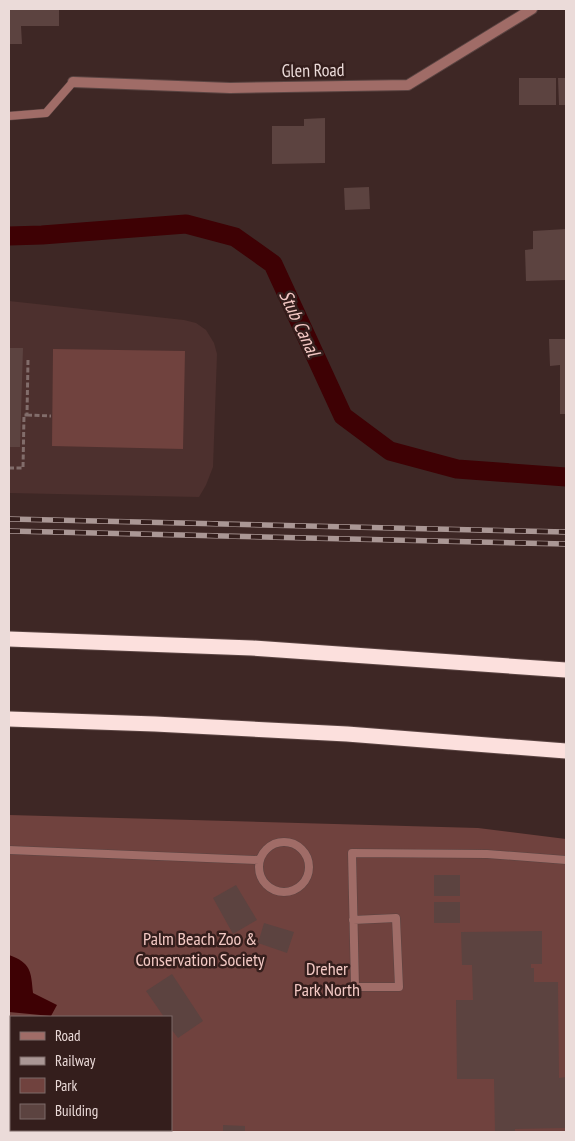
<svg xmlns="http://www.w3.org/2000/svg" width="575" height="1141" viewBox="0 0 575 1141" font-family="'PT Sans Narrow',sans-serif">
<style>
.built{fill:#4d302e}
.green{fill:#70423e;fill-rule:evenodd}
.water{fill:#3e0104}
.lines{fill:none;stroke-linecap:round;stroke-linejoin:round}
.canal{stroke:#3e0104;stroke-width:19}
.building{fill:#5c4340}
.service-casing{stroke:#5a4442;stroke-width:9}
.minor-casing{stroke:#5a4442;stroke-width:12}
.motorway-casing{stroke:#5a4442;stroke-width:17}
.path{stroke:#826d6b;stroke-width:3;stroke-dasharray:5 2.5;stroke-linecap:butt}
.service{stroke:#a06c67;stroke-width:8}
.minor{stroke:#a06c67;stroke-width:10}
.motorway{stroke:#fce0dd;stroke-width:15}
.rail-casing{stroke:#aa9795;stroke-width:5.5}
.rail{stroke:#341e1c;stroke-width:4;stroke-dasharray:11;stroke-linecap:butt}
.labels{text-anchor:middle;dominant-baseline:central;stroke-width:5;stroke-linejoin:round;paint-order:stroke}
.street-label{font-size:18px;fill:#ebdbd9;stroke:#341e1c}
.park-label{font-size:18px;fill:#f4cac5;stroke:#341e1c}
.water-label{font-size:19px;font-style:italic;fill:#f3c8c4;stroke:#341e1c}
</style>
<rect width="100%" height="100%" fill="#3e2725"/>
<path class="built" d="M 9,301 L 184,320 L 196,323 L 206,330 L 214,343 L 217,354 L 213,467 L 206,485 L 199,497 L 9,493 Z"/>
<path class="green" d="M 53,349 L 185,351 L 183,449 L 52,446 Z
M 9,815 L 478,828 L 566,839 L 566,1132 L 9,1132 ZM 11,1017 L 171,1017 L 171,1130 L 11,1130 Z"/>
<path class="water" d="M 9,955 C 31,963 31,971 33,993 L 57,1005 L 51,1016 L 9,1012 Z"/>
<g class="lines">
<path class="canal" d="M 9,236 L 42,235 L 186,224 L 235,237 L 273,264 L 343,416 L 390,451 L 457,469 L 566,477"/>
</g>
<path class="building" d="M 9,9 L 59,9 L 59,26 L 21,26 L 22,44 L 9,44 Z
M 519,78 L 556,78 L 556,105 L 519,105 Z
M 558,78 L 566,78 L 566,105 L 559,105 Z
M 325,118 L 325,163 L 272,164 L 272,126 L 304,126 L 304,119 Z
M 369,187 L 370,209 L 345,210 L 344,188 Z
M 566,229 L 566,280 L 526,281 L 525,250 L 533,249 L 533,231 Z
M 549,339 L 566,339 L 566,414 L 560,414 L 560,365 L 550,366 Z
M 9,348 L 23,348 L 20,447 L 9,447 Z
M 434,875 L 460,875 L 460,896 L 434,896 Z
M 236,885 L 257,920 L 233,934 L 213,898 Z
M 434,902 L 460,902 L 460,923 L 434,923 Z
M 264,923 L 294,932 L 287,953 L 258,943 Z
M 542,931 L 542,964 L 531,964 L 531,968 L 534,968 L 534,982 L 558,982 L 559,1078 L 566,1077 L 566,1128 L 515,1129 L 515,1132 L 495,1132 L 494,1079 L 457,1079 L 456,1000 L 473,1000 L 472,965 L 462,965 L 461,932 Z
M 172,974 L 203,1021 L 178,1038 L 171,1029 L 171,1017 L 164,1017 L 146,991 Z
M 9,1046 L 11,1047 L 11,1072 L 9,1078 Z
M 223,1125 L 245,1126 L 245,1132 L 223,1132 Z"/>
<g class="lines">
<defs>
<path id="service" d="M 9,116 L 46,113 L 73,82
M259 867a25 25 0 1 1 50 0a25 25 0 1 1-50 0Z
M 9,850 L 259,860
M 353,920 L 396,918 L 399,987 L 355,987 L 352,853 L 487,854 L 566,860"/>
<path id="minor" d="M 73,82 L 230,88 L 408,85 L 532,9"/>
<path id="motorway" d="M 9,639 L 252,648 L 566,670
M 9,719 L 155,724 L 347,734 L 566,751"/>
</defs>
<use href="#service" class="service-casing"/>
<use href="#minor" class="minor-casing"/>
<use href="#motorway" class="motorway-casing"/>
<path class="path" d="M 27,415 L 51,416
M 9,468 L 23,468 L 24,415 L 27,415 L 28,360"/>
<use href="#service" class="service"/>
<use href="#minor" class="minor"/>
<use href="#motorway" class="motorway"/>
<defs>
<path id="rail" d="M 9,519 L 566,532
M 9,531 L 566,544"/>
</defs>
<use href="#rail" class="rail-casing"/>
<use href="#rail" class="rail"/>
</g>
<g class="labels">
<g class="street-label">
<text transform="translate(313 70) rotate(-1)">Glen Road</text>
</g>
<g class="park-label">
<text x="200" y="938">Palm Beach Zoo &amp;<tspan x="200" dy="21">Conservation Society</tspan></text>
<text x="327" y="968">Dreher<tspan x="327" dy="21">Park North</tspan></text>
</g>
<g class="water-label">
<text transform="translate(300 323) rotate(65)">Stub Canal</text>
</g>
</g>
<rect width="575" height="1141" fill="none" stroke="#ebdbd9" stroke-width="20"/>
<rect x="10" y="1016" width="162" height="115" fill="#341e1c" stroke="#7d6a68"/>
<rect x="20" y="1032" width="25" height="8" fill="#a06c67" stroke="#7d6a68"/>
<text x="55" y="1041" font-size="15" fill="#ebdbd9">Road</text>
<rect x="20" y="1057" width="25" height="8" fill="#aa9795" stroke="#7d6a68"/>
<text x="55" y="1066" font-size="15" fill="#ebdbd9">Railway</text>
<rect x="20" y="1078" width="25" height="15" fill="#70423e" stroke="#7d6a68"/>
<text x="55" y="1091" font-size="15" fill="#ebdbd9">Park</text>
<rect x="20" y="1104" width="25" height="15" fill="#5c4340" stroke="#7d6a68"/>
<text x="55" y="1116" font-size="15" fill="#ebdbd9">Building</text>
</svg>
